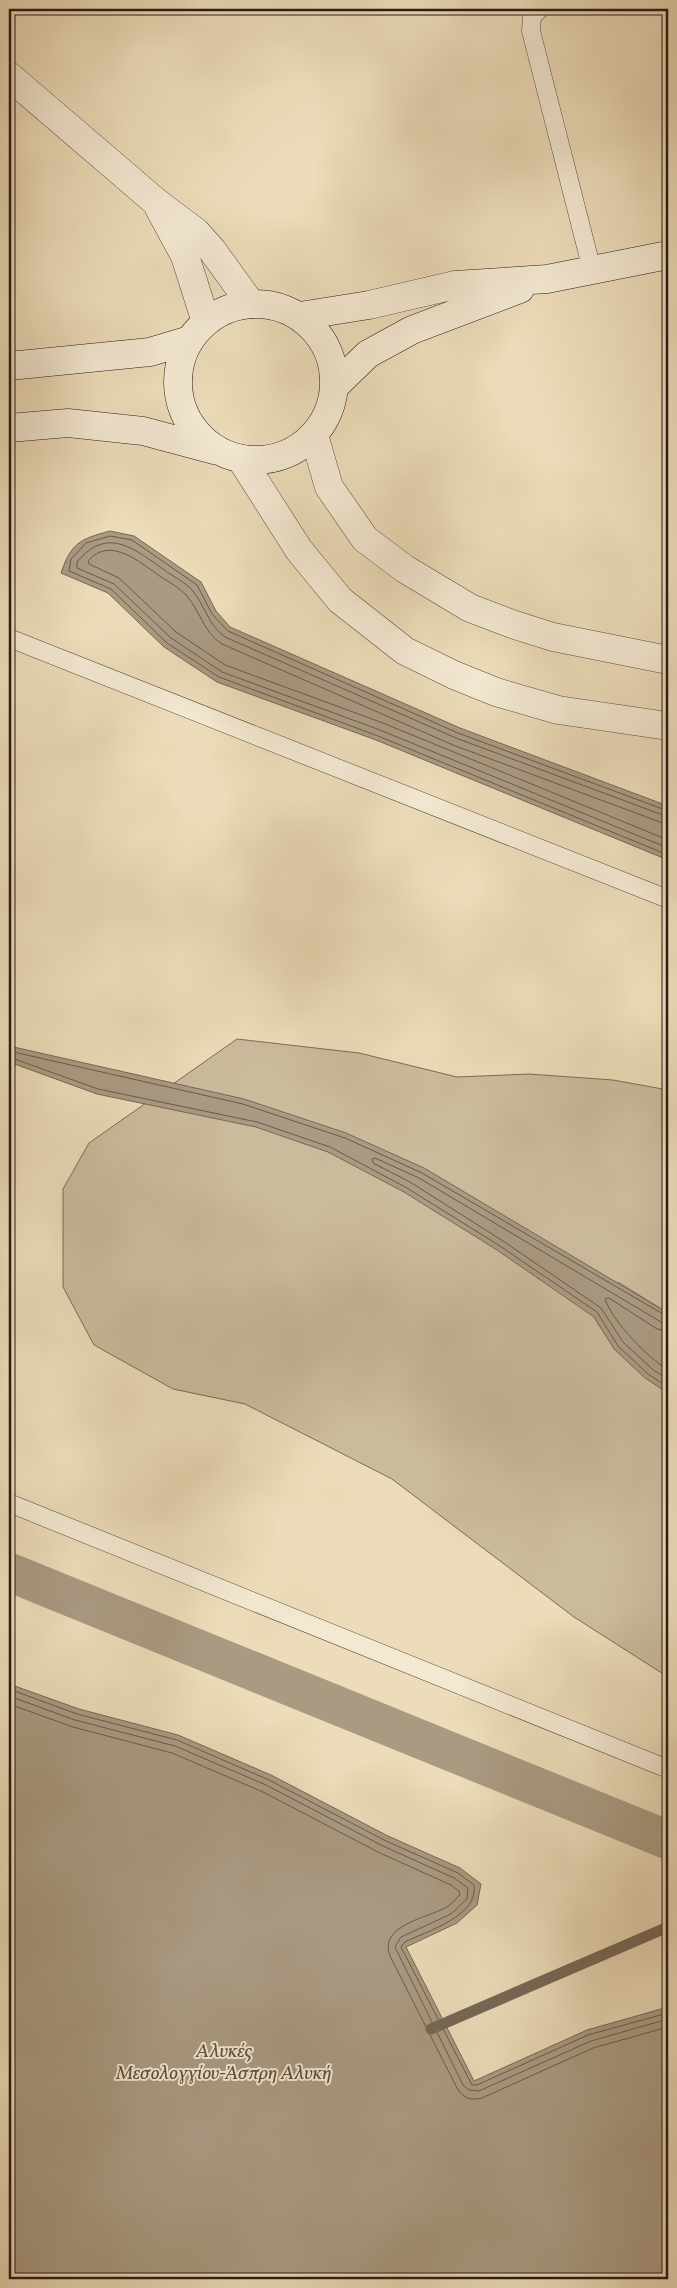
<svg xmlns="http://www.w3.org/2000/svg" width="677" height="2288" viewBox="0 0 677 2288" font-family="Vollkorn,serif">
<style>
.green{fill:#cbbb9d;stroke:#7a6b5a}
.water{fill:#a99a82;stroke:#756757}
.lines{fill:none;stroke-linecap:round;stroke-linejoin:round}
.shore{stroke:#685a4c;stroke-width:1}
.stream{stroke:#756757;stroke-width:11}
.canal{stroke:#a99a82;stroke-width:39}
.service-casing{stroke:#594b3f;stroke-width:19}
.tertiary-casing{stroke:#594b3f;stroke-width:29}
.secondary-casing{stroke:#281b16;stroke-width:29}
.service{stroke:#f3e8d2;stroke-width:18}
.tertiary{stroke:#f3e8d2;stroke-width:28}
.secondary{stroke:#f3e8d2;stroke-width:28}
.labels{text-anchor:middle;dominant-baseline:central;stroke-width:4;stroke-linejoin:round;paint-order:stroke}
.water-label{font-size:19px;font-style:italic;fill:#5c4e41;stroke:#f3e8d2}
</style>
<rect width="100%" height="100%" fill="#ecdcb9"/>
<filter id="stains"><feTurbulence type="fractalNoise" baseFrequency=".004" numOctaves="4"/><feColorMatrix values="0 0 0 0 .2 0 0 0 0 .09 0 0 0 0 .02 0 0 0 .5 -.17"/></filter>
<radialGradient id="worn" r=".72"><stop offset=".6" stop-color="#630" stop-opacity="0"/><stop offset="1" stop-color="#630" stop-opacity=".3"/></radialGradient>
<path class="green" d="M 237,1039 L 359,1053 L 457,1077 L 529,1074 L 613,1080 L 668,1090 L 668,1313 L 618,1282 L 594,1317 C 616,1352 633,1370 668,1393 L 668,1677 L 574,1617 L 392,1479 L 245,1404 L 173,1389 L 94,1345 L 63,1287 L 63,1189 L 89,1143 Z"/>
<path class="water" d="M 110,531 L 134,536 L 201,582 L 216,611 L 230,627 L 460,728 L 668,806 L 668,860 L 376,740 L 217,682 L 164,647 L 108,593 L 61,573 C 71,543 80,539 110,531 Z
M 9,1046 L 244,1099 L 346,1133 L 424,1168 L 668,1313 L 668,1393 L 645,1378 L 614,1349 L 594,1317 L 497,1250 L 404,1192 L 328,1152 L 256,1127 L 97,1094 L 9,1062 Z
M 9,1684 L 79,1709 L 178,1735 L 271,1775 L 388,1836 L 460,1868 L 481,1884 L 477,1905 L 457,1923 L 406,1947 L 474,2081 L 587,2030 L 668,2007 L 668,2279 L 9,2279 Z"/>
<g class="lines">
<path class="shore" d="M 668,811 L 458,733 L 228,631 L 212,614 L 197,585 L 132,540 L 110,536 L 86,543 L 71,559 L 69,571 L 111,589 L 167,643 L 219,677 L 378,736 L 668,855
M 668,817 L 456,738 L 225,637 C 208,625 205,605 192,590 C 185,582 172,576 163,569 C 133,548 107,526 77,562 L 77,568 L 114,584 L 171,638 L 222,672 L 380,730 L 668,848
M 668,825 L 453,745 L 222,644 C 203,632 200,610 186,595 C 180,588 169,582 161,577 C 141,563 110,535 88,561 L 89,564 L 119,578 L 176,632 L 225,665 L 383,723 L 668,840
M 9,1051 L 243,1104 L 345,1138 L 422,1173 L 668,1317
M 9,1057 L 98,1089 L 257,1122 L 330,1147 L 407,1188 L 500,1246 L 597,1312 L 618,1346 L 648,1374 L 668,1387
M 668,1324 L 661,1322 L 419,1178 L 375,1158 L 372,1159 L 373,1163 L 410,1182 L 503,1241 L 601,1308 L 623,1342 L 652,1369 L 668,1379
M 668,1331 L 657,1329 L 609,1298 L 605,1299 C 613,1322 647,1357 668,1370
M 9,1689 L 77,1714 L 177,1740 L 269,1780 L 386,1841 L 458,1873 L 474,1885 C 479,1916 427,1931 405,1942 L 401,1947 L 472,2085 L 477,2085 L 588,2035 L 668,2013
M 9,1696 L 75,1720 L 175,1746 L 266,1785 L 383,1846 L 454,1878 L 468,1888 L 467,1899 L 451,1914 L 401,1937 L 395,1947 L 463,2085 L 469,2090 L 479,2091 L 591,2041 L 668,2019
M 9,1704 L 73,1727 L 172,1753 L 263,1792 L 380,1853 L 451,1885 L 459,1891 L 460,1895 C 455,1900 450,1905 445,1908 C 426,1918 378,1926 390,1956 L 457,2088 C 463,2098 471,2101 482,2098 L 593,2048 L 668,2027"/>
<path class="stream" d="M 431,2029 L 668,1927"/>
<path class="canal" d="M 9,1572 L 668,1840"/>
<defs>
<path id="service" d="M 540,9 L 532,16 L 531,31 L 592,270
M 9,638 L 668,899
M 9,1503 L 668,1769"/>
<path id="tertiary" d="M 9,76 L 156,202 L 196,232 L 212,250 L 251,304
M 159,208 L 185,256 L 206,322
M 314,435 L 329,487 L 365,539 L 405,569 L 470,608 L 512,624 L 553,637 L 668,660
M 241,459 L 299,550 L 340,600 L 405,651 L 454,675 L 496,692 L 558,710 L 668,726"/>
<path id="secondary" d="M178 382a78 78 0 1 1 156 0a78 78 0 1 1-156 0Z
M 300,316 L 369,305 L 455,285 L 547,279 L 668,255
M 9,366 L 150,352 L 190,340
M 335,386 L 368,354 L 412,330 L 520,289
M 9,428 L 68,423 L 143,431 L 214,450"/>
</defs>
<use href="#service" class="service-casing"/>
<use href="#tertiary" class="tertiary-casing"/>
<use href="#secondary" class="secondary-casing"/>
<use href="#service" class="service"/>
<use href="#tertiary" class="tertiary"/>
<use href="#secondary" class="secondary"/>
</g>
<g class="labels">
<g class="water-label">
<text x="224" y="2052">Αλυκές<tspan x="224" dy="22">Μεσολογγίου-Άσπρη Αλυκή</tspan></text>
</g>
</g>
<rect width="677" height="2288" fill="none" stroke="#ecdcb9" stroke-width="30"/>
<rect x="10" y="10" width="657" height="2268" fill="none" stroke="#281b16" stroke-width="2.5"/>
<rect x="15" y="15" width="647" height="2258" fill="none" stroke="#281b16"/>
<rect width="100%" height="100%" filter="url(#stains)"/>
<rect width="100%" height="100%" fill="url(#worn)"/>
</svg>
